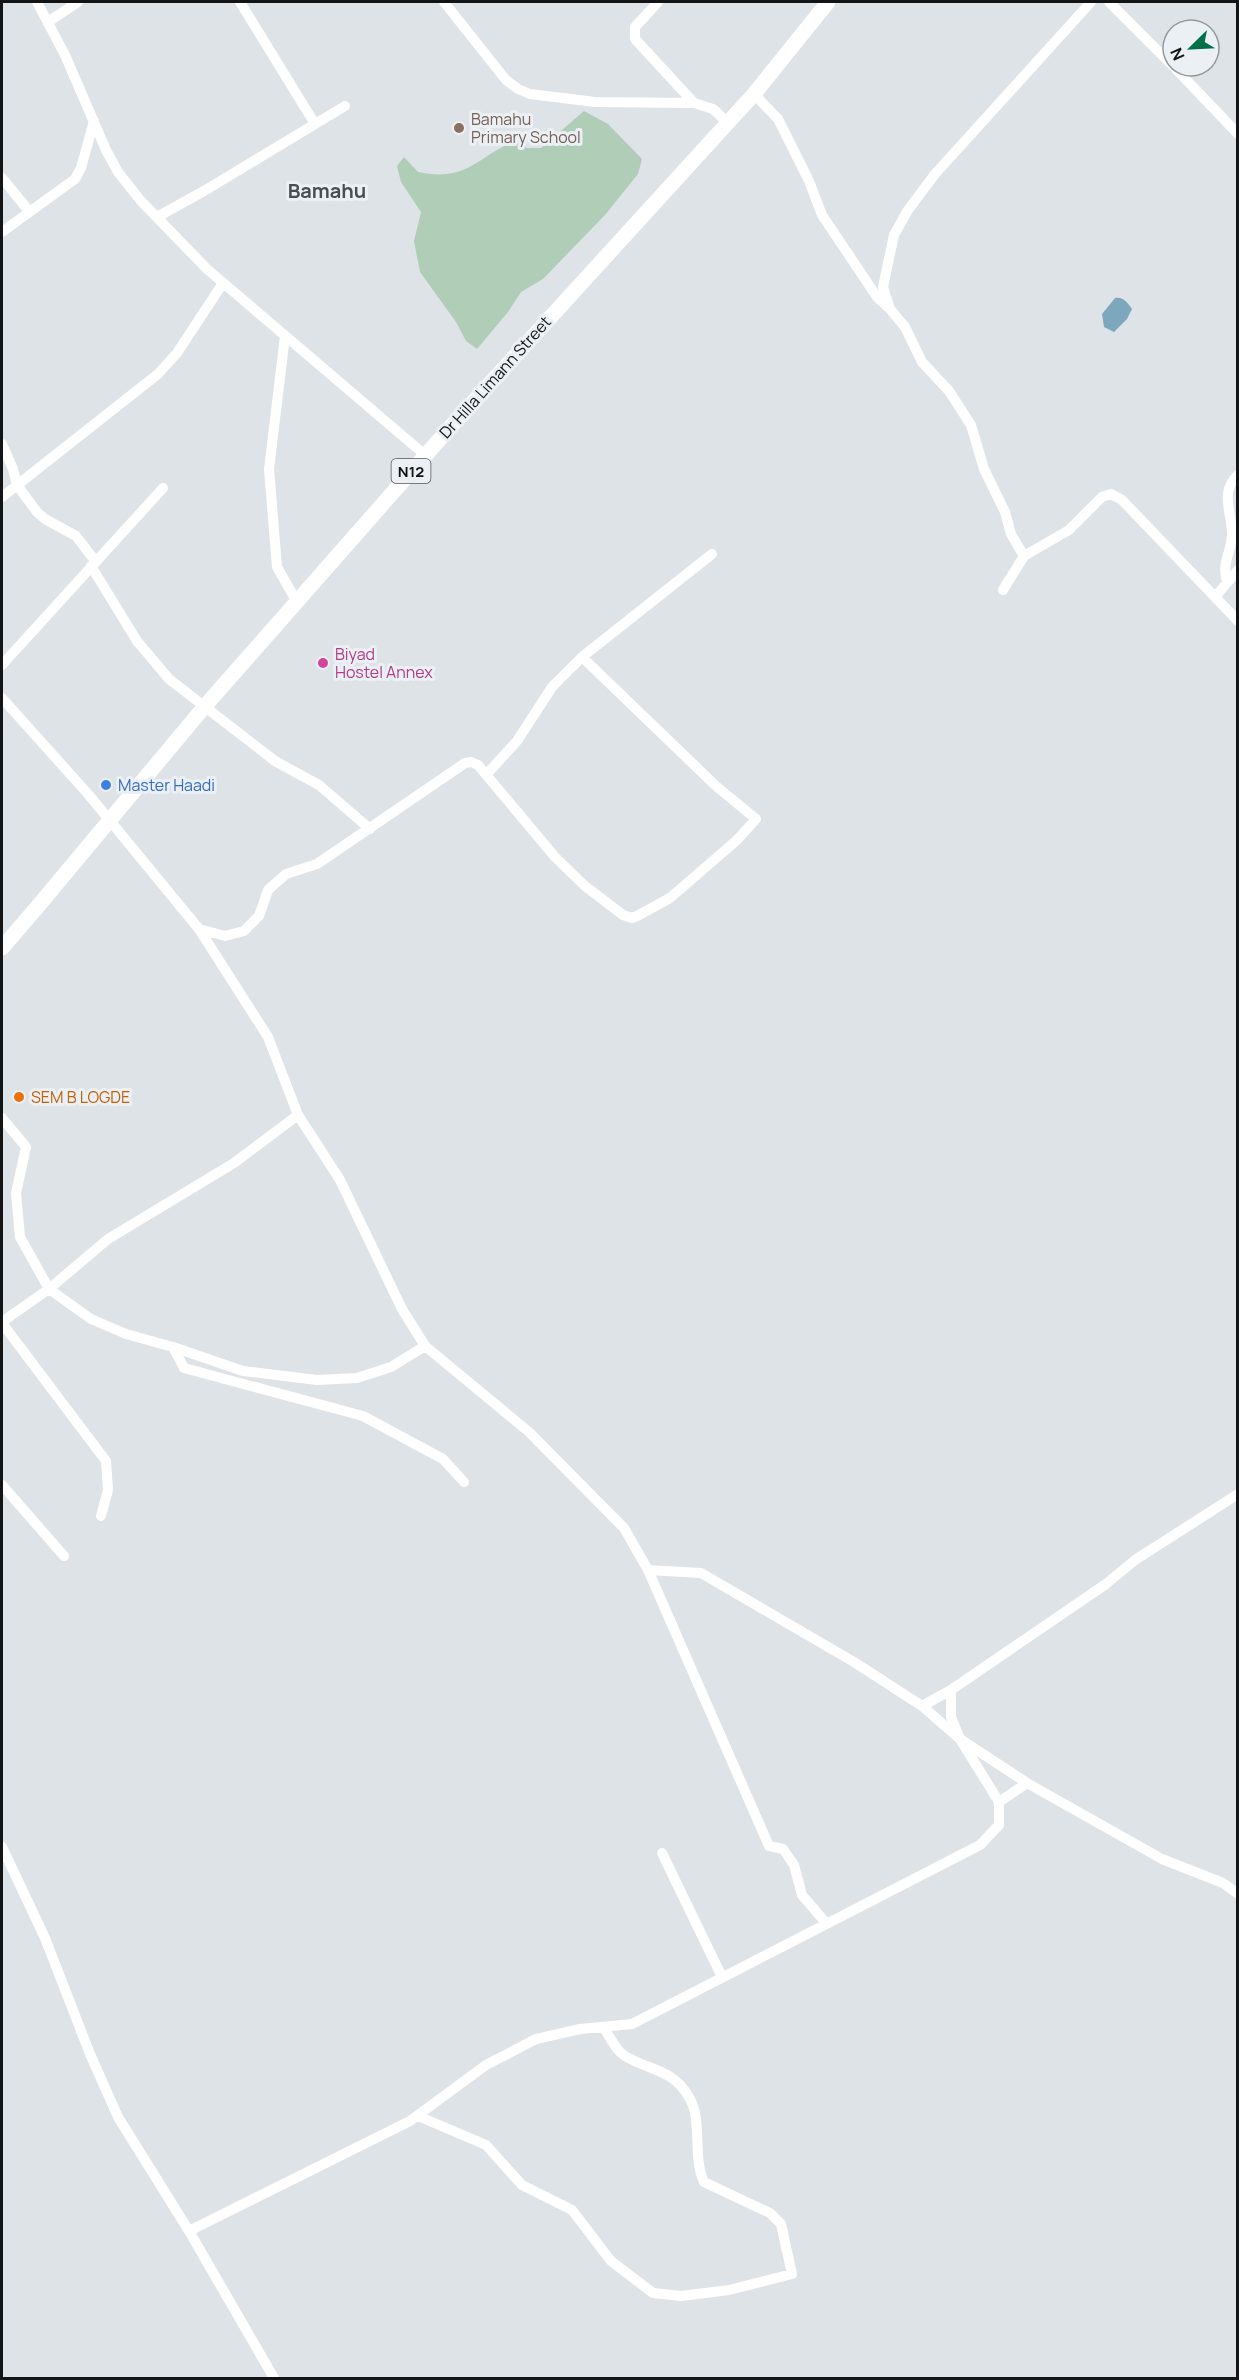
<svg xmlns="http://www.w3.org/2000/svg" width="1239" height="2380" viewBox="0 0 1239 2380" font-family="Manrope,sans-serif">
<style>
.green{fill:#b0cdb7}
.water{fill:#7da7bc}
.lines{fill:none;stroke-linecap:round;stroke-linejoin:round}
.minor{stroke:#fff;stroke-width:10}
.highway{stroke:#fff;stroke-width:15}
.education-dot{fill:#8d6e63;stroke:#ebf0f4;stroke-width:2}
.hotel-dot{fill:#d1479c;stroke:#ebf0f4;stroke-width:2}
.shop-dot{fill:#3f7fe0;stroke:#ebf0f4;stroke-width:2}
.food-dot{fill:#e8710a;stroke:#ebf0f4;stroke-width:2}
.labels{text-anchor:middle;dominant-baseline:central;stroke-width:6;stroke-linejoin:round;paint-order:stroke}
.shield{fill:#ebf0f4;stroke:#545659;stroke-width:1.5}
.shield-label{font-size:15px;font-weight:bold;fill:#131416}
.education-label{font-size:16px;fill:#785e54;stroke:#ebf0f4;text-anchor:start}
.street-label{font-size:16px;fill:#131416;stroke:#ebf0f4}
.hotel-label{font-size:16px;fill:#b23c85;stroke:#ebf0f4;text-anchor:start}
.shop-label{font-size:16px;fill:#366cbe;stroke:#ebf0f4;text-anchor:start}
.food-label{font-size:16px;fill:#c56008;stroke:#ebf0f4;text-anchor:start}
.quarter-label{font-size:20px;font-weight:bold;fill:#4a4e52;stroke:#ebf0f4}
</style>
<rect width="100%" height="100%" fill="#dee3e7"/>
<path class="green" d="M 584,111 L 608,124 L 642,159 L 638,174 L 605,215 L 543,279 L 521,292 L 508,312 L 477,349 L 466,341 L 456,322 L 420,272 L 414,241 L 421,212 L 401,182 L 397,166 L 404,157 L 418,172 C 465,182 475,159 514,141 L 527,148 L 541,148 Z"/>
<path class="water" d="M 1115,298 C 1123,297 1127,302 1132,309 L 1127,319 L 1114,332 L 1104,327 L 1102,314 Z"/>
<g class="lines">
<path class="minor" d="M 37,2 L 65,55 L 106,150 L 118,172 L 141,201 L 207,269 L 425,455
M 240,2 L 315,124
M 444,2 L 506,80 L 518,89 L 530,94 L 595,102 L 694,103 L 713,109 L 728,123
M 658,2 L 635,27 L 635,39 L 694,103
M 1109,2 L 1173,66
M 48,22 L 78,2
M 1173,66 L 1238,134
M 754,94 L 778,119 L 809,181 L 822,215 L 877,297 L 890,309 L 905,327 L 922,362 L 949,391 L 971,425 L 984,469 L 1005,512 L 1011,534 L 1024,556
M 2,178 L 29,211
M 157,217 L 204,191 L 345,106
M 2,232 L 75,179 L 81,168 L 94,121
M 890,309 L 883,287 L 894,235 L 908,210 L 935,174 L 1091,2
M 285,336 L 269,469 L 277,567 L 297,602
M 2,444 L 13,469 L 17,485 L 37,512 L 45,519 L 76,536 L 96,562
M 2,497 L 158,374 L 177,353 L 223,283
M 91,566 L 137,641 L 169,679 L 275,761 L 319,785 L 370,829
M 1227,581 C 1221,563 1232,551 1232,534 C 1232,512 1219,492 1238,475
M 1003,590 L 1024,556 L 1069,530 L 1102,497 L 1111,494 L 1122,500 L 1238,621
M 1215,597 L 1238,570
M 2,665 L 163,488
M 2,698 L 88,794 L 199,929 L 268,1037 L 298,1115 L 340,1180 L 402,1309 L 425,1346 L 529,1432 L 624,1528 L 648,1570 L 701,1573 L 854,1662 L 922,1706 L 960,1739 L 1027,1783 L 1162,1859 L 1223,1883 L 1238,1894
M 486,775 L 517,741 L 552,687 L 582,657 L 712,554
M 199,929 L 225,936 L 244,931 L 259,916 L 268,890 L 286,874 L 317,864 L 465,763 L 471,762 L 478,765 L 555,857 L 585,886 L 623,915 L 632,918 L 637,916 L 670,898 L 737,840 L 756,819 L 716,786 L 582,657
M 2,1118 L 26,1147 L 16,1193 L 20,1237 L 49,1289 L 91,1319 L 126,1334 L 173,1347 L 243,1371 L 317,1380 L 357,1378 L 391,1367 L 425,1346
M 2,1322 L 49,1289 L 108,1239 L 234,1163 L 298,1115
M 2,1323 L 106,1461 L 108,1490 L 101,1516
M 173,1347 L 184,1368 L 363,1416 L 443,1459 L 464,1482
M 2,1485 L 64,1556
M 648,1570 L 769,1846 L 783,1849 L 794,1865 L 802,1895 L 826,1923
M 922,1706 L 951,1690
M 999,1802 L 1027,1783
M 2,1847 L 45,1938 L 90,2054 L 118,2117 L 189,2231 L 274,2378
M 662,1853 L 722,1977
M 418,2116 L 486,2145 L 522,2185 L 572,2210 L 611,2261 L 653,2293 L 681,2296 L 729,2290 L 792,2274 L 781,2224 L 770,2213 L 704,2182 C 692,2156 703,2120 689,2097 C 673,2069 650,2071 625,2056 C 615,2050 610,2036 603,2027
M 189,2231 L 410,2121 L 486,2065 L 536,2039 L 580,2029 L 632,2024 L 980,1845 L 999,1825 L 999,1802 L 960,1739 L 951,1717 L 951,1690 L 1106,1584 L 1135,1560 L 1238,1494"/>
<path class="highway" d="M 2,948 L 39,905 L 205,706 L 454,423 L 754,94 L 828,2"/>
</g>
<circle class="education-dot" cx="459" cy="128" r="6"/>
<circle class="hotel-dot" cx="323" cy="663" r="6"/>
<circle class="shop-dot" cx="106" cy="785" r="6"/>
<circle class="food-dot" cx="19" cy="1097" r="6"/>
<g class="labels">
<rect class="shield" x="391.5" y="459" width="39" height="24" rx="4.5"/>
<g class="shield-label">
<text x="411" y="471">N12</text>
</g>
<g class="education-label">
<text x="471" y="119">Bamahu<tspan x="471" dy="18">Primary School</tspan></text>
</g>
<g class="street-label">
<text transform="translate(495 377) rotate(-48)">Dr Hilla Limann Street</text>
</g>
<g class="hotel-label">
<text x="335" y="654">Biyad<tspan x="335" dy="18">Hostel Annex</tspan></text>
</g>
<g class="shop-label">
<text x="118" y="785">Master Haadi</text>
</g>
<g class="food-label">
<text x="31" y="1097">SEM B LOGDE</text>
</g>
<g class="quarter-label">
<text x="327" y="190">Bamahu</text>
</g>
</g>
<rect width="1239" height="2380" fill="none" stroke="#131416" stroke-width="6"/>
<g transform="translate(1191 48) rotate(246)"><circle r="28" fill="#ebf0f4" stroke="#95989b" stroke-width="1.5"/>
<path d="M0-4.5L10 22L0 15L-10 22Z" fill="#007049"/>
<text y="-9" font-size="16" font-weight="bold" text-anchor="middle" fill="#131416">N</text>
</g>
</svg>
